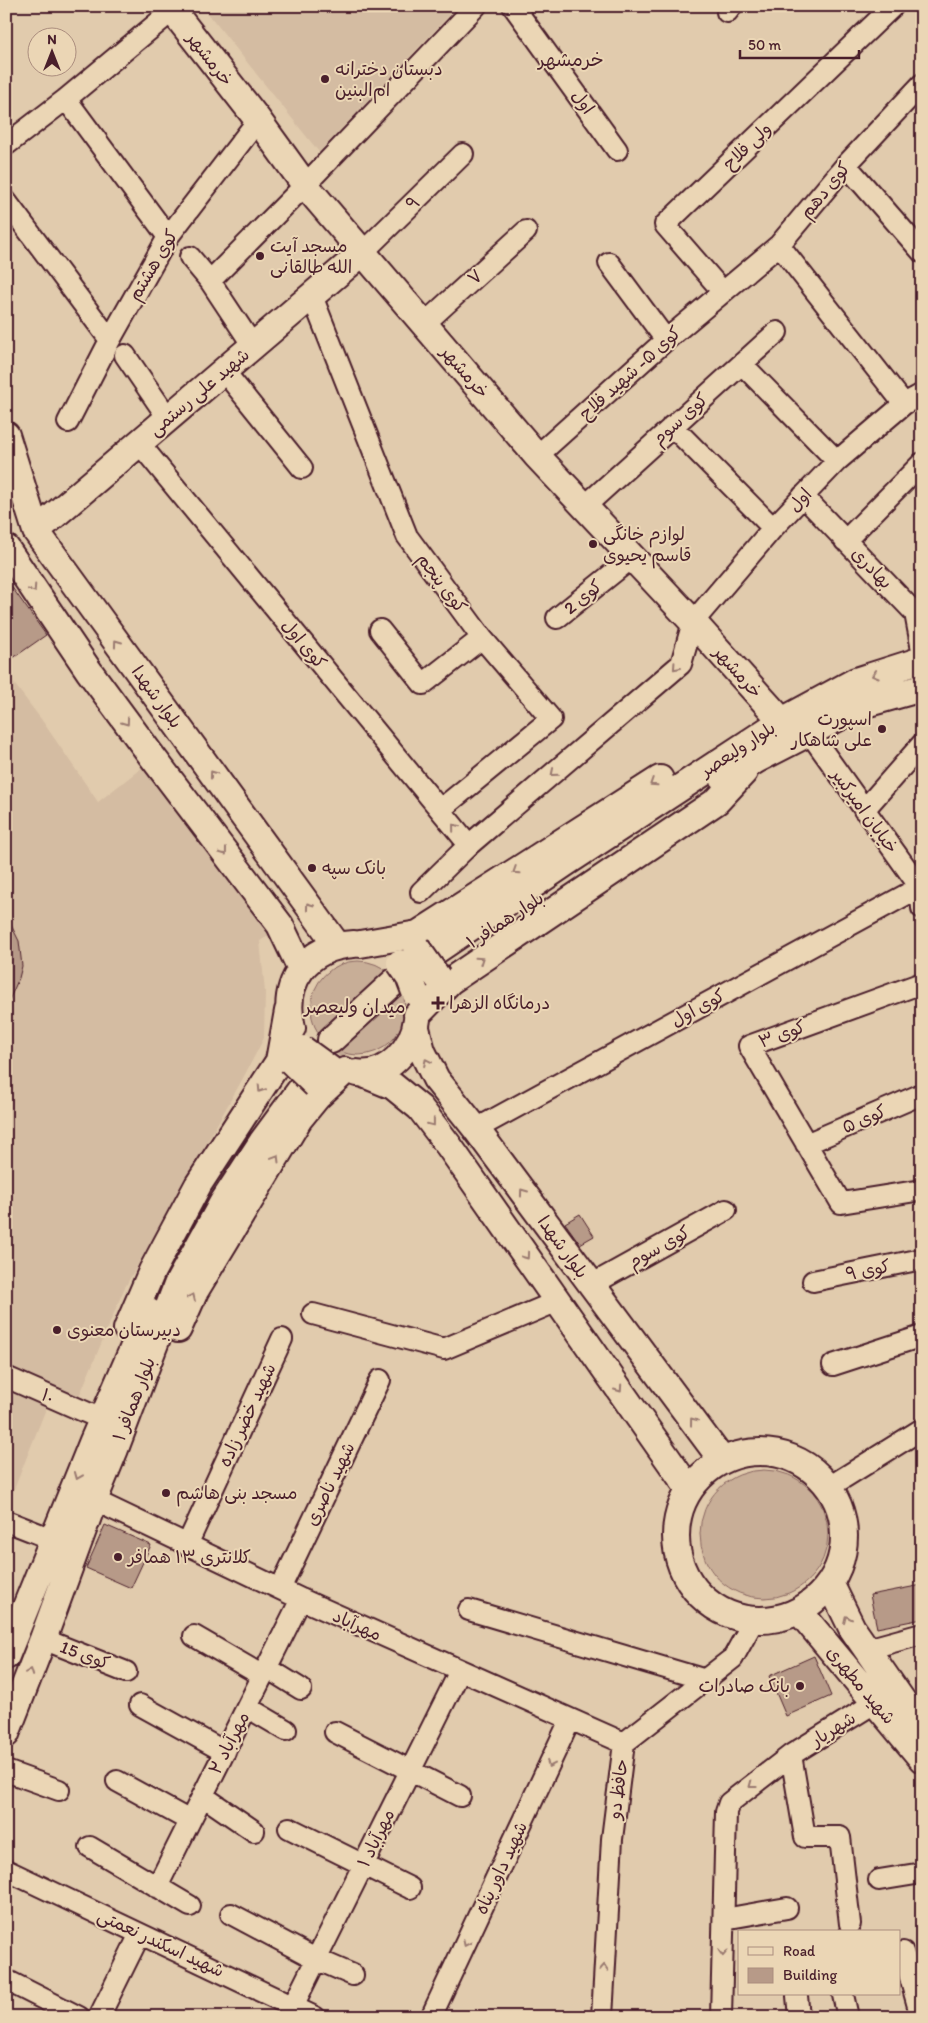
<svg xmlns="http://www.w3.org/2000/svg" width="928" height="2023" viewBox="0 0 928 2023" font-family="Itim,'Playpen Sans Arabic',sans-serif">
<style>
.built{fill:#d4bca2}
.green{fill:#c8ae97;stroke:#896661}
.building{fill:#b79a88;stroke:#4a1f2b}
.lines{fill:none;stroke-linecap:round;stroke-linejoin:round}
.major-tunnel{stroke:#c3a993;stroke-width:26;stroke-dasharray:26 13;stroke-linecap:butt}
.minor-casing{stroke:#4a1f2b;stroke-width:24}
.major-casing{stroke:#4a1f2b;stroke-width:30}
.minor{stroke:#ebd6b5;stroke-width:20}
.major{stroke:#ebd6b5;stroke-width:26}
.major-bridge-casing{stroke:#4a1f2b;stroke-width:30;stroke-linecap:butt}
.major-bridge{stroke:#ebd6b5;stroke-width:26}
.oneway{stroke:#9a7a70}
.poi-dot{fill:#4a1f2b;stroke:#ebd6b5;stroke-width:2}
.labels{text-anchor:middle;dominant-baseline:central;stroke-width:4;stroke-linejoin:round;paint-order:stroke}
.street-label{font-size:18px;fill:#4a1f2b;stroke:#ebd6b5}
.poi-label{font-size:18px;fill:#4a1f2b;stroke:#ebd6b5;text-anchor:start}
.neighbourhood-label{font-size:19px;fill:#4a1f2b;stroke:#ebd6b5}
</style>
<rect width="100%" height="100%" fill="#e1cbad"/>
<filter id="ink" filterUnits="userSpaceOnUse"><feTurbulence type="fractalNoise" baseFrequency=".02" numOctaves="2"/><feDisplacementMap in="SourceGraphic" scale="10" xChannelSelector="R" yChannelSelector="G"/><feConvolveMatrix kernelMatrix="1 2 1 2 8 2 1 2 1" color-interpolation-filters="sRGB"/></filter>
<g filter="url(#ink)">
<path class="built" d="M 202,6 L 458,6 L 319,152 Z
M 6,673 L 41,719 L 98,802 L 144,766 L 271,934 L 260,941 L 265,992 L 264,1038 L 242,1080 L 124,1289 L 78,1399 L 6,1371 Z
M 6,1390 L 47,1406 L 9,1502 L 6,1501 Z"/>
<path class="green" d="M311 1008a47 47 0 1 1 94 0a47 47 0 1 1-94 0Z
M700 1534a64 64 0 1 1 128 0a64 64 0 1 1-128 0Z"/>
<path class="building" d="M 6,579 L 46,635 L 6,663 Z
M 6,915 L 19,941 L 22,966 L 19,978 L 6,1007 Z
M 580,1214 L 594,1236 L 580,1244 L 565,1223 Z
M 105,1525 L 151,1545 L 131,1588 L 86,1568 Z
M 922,1585 L 922,1619 L 877,1628 L 870,1595 Z
M 814,1656 L 831,1696 L 786,1716 L 769,1676 Z"/>
<g class="lines">
<path class="major-tunnel" d="M 309,1081 L 343,1051"/>
<defs>
<path id="minor" d="M 513,6 L 617,150
M 727,12 L 732,6
M 66,99 L 168,237
M 6,145 L 66,99 L 172,11
M 846,165 L 922,252
M 6,201 L 110,340
M 779,245 L 904,404
M 363,252 L 463,154
M 190,257 L 210,281 L 253,346
M 609,263 L 666,340
M 210,281 L 305,185 L 476,6
M 723,292 L 665,225 L 893,6
M 312,296 L 407,536 L 482,638 L 551,719 L 441,809
M 424,324 L 526,231
M 125,355 L 168,418
M 742,364 L 837,461
M 224,371 L 302,468
M 68,422 L 110,340 L 168,237 L 258,120
M 672,426 L 773,528
M 139,443 L 469,845
M 537,456 L 666,340 L 779,245 L 846,165 L 922,84
M 803,496 L 915,613 L 922,650
M 584,507 L 777,332
M 845,541 L 922,463
M 557,618 L 633,557
M 380,630 L 423,684 L 482,638
M 809,732 L 922,890
M 864,810 L 922,744
M 920,887 L 922,908
M 421,892 L 469,845 L 681,664 L 693,622 L 773,528 L 837,461 L 904,404 L 922,394
M 922,983 L 749,1046 L 841,1203 L 922,1190
M 476,1129 L 922,886
M 806,1144 L 922,1094
M 813,1281 L 922,1259
M 591,1285 L 726,1210
M 313,1314 L 444,1349 L 558,1301
M 833,1365 L 922,1336
M 6,1377 L 90,1414
M 829,1487 L 922,1429
M 94,1500 L 301,1599 L 624,1743
M 6,1521 L 52,1539
M 187,1545 L 282,1339
M 280,1589 L 380,1380
M 469,1610 L 706,1680
M 194,1636 L 263,1676
M 43,1639 L 126,1672
M 867,1649 L 922,1634
M 267,1668 L 301,1689
M 140,1705 L 225,1752
M 247,1707 L 286,1730
M 335,1732 L 460,1796
M 791,1755 L 805,1837 L 840,1837 L 850,1924
M 6,1771 L 59,1790
M 117,1781 L 190,1821
M 203,1796 L 254,1831
M 289,1828 L 410,1888
M 90,1847 L 190,1906
M 6,1870 L 315,2017
M 879,1880 L 922,1873
M 157,1887 L 301,1599
M 231,1914 L 316,1959 L 353,1975
M 724,1919 L 787,1908
M 903,1952 L 921,2017
M 6,1980 L 79,2017
M 843,1995 L 848,2017
M 797,1996 L 799,2017
M 293,2006 L 460,1671
M 99,2017 L 140,1934
M 431,2017 L 570,1720
M 602,2017 L 612,1839 L 624,1743 L 733,1658 L 754,1620
M 721,2017 L 726,1812 L 729,1803 L 791,1755 L 876,1702"/>
<path id="major" d="M 169,6 L 258,120 L 305,185 L 424,324 L 537,456 L 693,622 L 782,721
M 6,435 L 36,531 L 337,945
M 36,531 L 363,252
M 6,548 L 89,671 L 151,755 L 280,925 L 301,969
M 724,780 L 756,760 L 865,704 L 922,688
M 360,944 L 418,934 L 660,779
M 428,956 L 567,862 L 782,721 L 856,681 L 922,660
M 417,1015 L 450,981 L 717,801 L 744,772
M 292,1028 C 281,982 306,947 354,944
M 416,1028 L 422,1051 L 436,1079 L 476,1129 L 722,1460
M 331,1040 L 394,982
M 357,1073 C 387,1078 414,1047 417,1019
M 366,1075 L 393,1086 L 420,1108 L 449,1146 L 689,1489
M 127,1329 L 152,1271 L 198,1185 L 279,1061 L 288,1011
M 178,1329 L 195,1291 L 299,1119 L 317,1097 L 345,1071
M676 1536a84 84 0 1 1 168 0a84 84 0 1 1-168 0Z
M 830,1583 L 852,1628 L 922,1729
M 799,1611 L 922,1759
M 6,1656 L 93,1441 L 149,1312
M 6,1734 L 43,1639 L 94,1500 L 115,1449 L 177,1285 L 223,1202 L 262,1142 L 304,1085"/>
</defs>
<use href="#minor" class="minor-casing"/>
<use href="#major" class="major-casing"/>
<use href="#minor" class="minor"/>
<use href="#major" class="major"/>
<defs>
<path id="major-bridge" d="M 416,947 L 438,978
M 400,963 L 409,976 L 415,992
M 302,1049 L 331,1070
M 291,1061 L 316,1085"/>
</defs>
<use href="#major-bridge" class="major-bridge-casing"/>
<use href="#major-bridge" class="major-bridge"/>
</g>
<defs><path id="oneway-chevron" d="M-2-3.5L2.5 0L-2 3.5" fill="none" stroke-width="1.6" stroke-linecap="round" stroke-linejoin="round" transform="scale(1.25)"/></defs>
<g class="oneway">
<use href="#oneway-chevron" transform="translate(33 589) rotate(56)"/>
<use href="#oneway-chevron" transform="translate(117 643) rotate(-126)"/>
<use href="#oneway-chevron" transform="translate(676 667) rotate(132)"/>
<use href="#oneway-chevron" transform="translate(875 675) rotate(163)"/>
<use href="#oneway-chevron" transform="translate(126 722) rotate(54)"/>
<use href="#oneway-chevron" transform="translate(554 773) rotate(140)"/>
<use href="#oneway-chevron" transform="translate(213 774) rotate(-126)"/>
<use href="#oneway-chevron" transform="translate(653 783) rotate(147)"/>
<use href="#oneway-chevron" transform="translate(455 827) rotate(-129)"/>
<use href="#oneway-chevron" transform="translate(224 852) rotate(53)"/>
<use href="#oneway-chevron" transform="translate(516 871) rotate(147)"/>
<use href="#oneway-chevron" transform="translate(309 906) rotate(-126)"/>
<use href="#oneway-chevron" transform="translate(480 960) rotate(-34)"/>
<use href="#oneway-chevron" transform="translate(427 1062) rotate(-116)"/>
<use href="#oneway-chevron" transform="translate(261 1089) rotate(123)"/>
<use href="#oneway-chevron" transform="translate(432 1123) rotate(52)"/>
<use href="#oneway-chevron" transform="translate(276 1158) rotate(-59)"/>
<use href="#oneway-chevron" transform="translate(523 1192) rotate(-126)"/>
<use href="#oneway-chevron" transform="translate(526 1256) rotate(55)"/>
<use href="#oneway-chevron" transform="translate(192 1297) rotate(-65)"/>
<use href="#oneway-chevron" transform="translate(619 1389) rotate(55)"/>
<use href="#oneway-chevron" transform="translate(693 1421) rotate(-127)"/>
<use href="#oneway-chevron" transform="translate(78 1476) rotate(112)"/>
<use href="#oneway-chevron" transform="translate(847 1619) rotate(-115)"/>
<use href="#oneway-chevron" transform="translate(30 1672) rotate(-69)"/>
<use href="#oneway-chevron" transform="translate(550 1764) rotate(115)"/>
<use href="#oneway-chevron" transform="translate(752 1785) rotate(143)"/>
<use href="#oneway-chevron" transform="translate(466 1943) rotate(115)"/>
<use href="#oneway-chevron" transform="translate(723 1953) rotate(92)"/>
<use href="#oneway-chevron" transform="translate(604 1968) rotate(-87)"/>
</g>
</g>
<g class="poi-dot">
<circle cx="325" cy="79" r="5"/>
<circle cx="260" cy="256" r="5"/>
<circle cx="593" cy="544" r="5"/>
<circle cx="882" cy="729" r="5"/>
<circle cx="312" cy="868" r="5"/>
<path d="M435.5 995.5h5v5h5v5h-5v5h-5v-5h-5v-5h5z"/>
<circle cx="57" cy="1330" r="5"/>
<circle cx="166" cy="1493" r="5"/>
<circle cx="118" cy="1557" r="5"/>
<circle cx="800" cy="1686" r="5"/>
</g>
<g class="labels">
<g class="street-label">
<text transform="translate(210 59) rotate(52)">خرمشهر</text>
<text transform="translate(583 102) rotate(54)">اول</text>
<text transform="translate(747 146) rotate(-44)">ولی فلاح</text>
<text transform="translate(825 190) rotate(-50)">کوی دهم</text>
<text transform="translate(413 203) rotate(-44)">۹</text>
<text transform="translate(153 265) rotate(-59)">کوی هشتم</text>
<text transform="translate(475 277) rotate(-42)">۷</text>
<text transform="translate(465 372) rotate(49)">خرمشهر</text>
<text transform="translate(630 373) rotate(-42)">کوی ۵- شهید فلاح</text>
<text transform="translate(199 392) rotate(-40)">شهید علی رستمی</text>
<text transform="translate(680 419) rotate(-42)">کوی سوم</text>
<text transform="translate(800 500) rotate(-47)">اول</text>
<text transform="translate(872 568) rotate(46)">بهادری</text>
<text transform="translate(442 583) rotate(53)">کوی پنجم</text>
<text transform="translate(583 597) rotate(-39)">کوی 2</text>
<text transform="translate(304 644) rotate(50)">کوی اول</text>
<text transform="translate(738 672) rotate(48)">خرمشهر</text>
<text transform="translate(157 697) rotate(54)">بلوار شهدا</text>
<text transform="translate(738 749) rotate(-33)">بلوار ولیعصر</text>
<text transform="translate(865 811) rotate(54)">خیابان امیرکبیر</text>
<text transform="translate(505 920) rotate(-33)">بلوار همافر ۱</text>
<text transform="translate(698 1008) rotate(-29)">کوی اول</text>
<text transform="translate(782 1034) rotate(-20)">کوی ۳</text>
<text transform="translate(864 1119) rotate(-23)">کوی ۵</text>
<text transform="translate(563 1247) rotate(54)">بلوار شهدا</text>
<text transform="translate(659 1247) rotate(-29)">کوی سوم</text>
<text transform="translate(868 1270) rotate(-11)">کوی ۹</text>
<text transform="translate(48 1396) rotate(24)">۱۰</text>
<text transform="translate(134 1399) rotate(-69)">بلوار همافر ۱</text>
<text transform="translate(247 1415) rotate(-65)">شهید خضر زاده</text>
<text transform="translate(330 1484) rotate(-64)">شهید ناصری</text>
<text transform="translate(357 1625) rotate(24)">مهرآباد</text>
<text transform="translate(85 1655) rotate(21)">کوی 15</text>
<text transform="translate(861 1685) rotate(50)">شهید مطهری</text>
<text transform="translate(833 1729) rotate(-32)">شهریار</text>
<text transform="translate(229 1743) rotate(-63)">مهرآباد ۲</text>
<text transform="translate(618 1789) rotate(-83)">حافظ دو</text>
<text transform="translate(376 1838) rotate(-64)">مهرآباد ۱</text>
<text transform="translate(501 1868) rotate(-65)">شهید داور پناه</text>
<text transform="translate(161 1943) rotate(25)">شهید اسکندر نعمتی</text>
</g>
<g class="poi-label">
<text x="335" y="69">دبستان دخترانه<tspan x="335" dy="21">ام‌البنین</tspan></text>
<text x="270" y="246">مسجد آیت<tspan x="270" dy="21">الله طالقانی</tspan></text>
<text x="603" y="534">لوازم خانگی<tspan x="603" dy="21">قاسم یحیوی</tspan></text>
<text x="872" y="719" text-anchor="end">اسپورت<tspan x="872" dy="21">علی شاهکار</tspan></text>
<text x="322" y="868">بانک سپه</text>
<text x="449" y="1003">درمانگاه الزهرا</text>
<text x="67" y="1330">دبیرستان معنوی</text>
<text x="176" y="1493">مسجد بنی هاشم</text>
<text x="128" y="1557">کلانتری ۱۳ همافر</text>
<text x="790" y="1686" text-anchor="end">بانک صادرات</text>
</g>
<g class="neighbourhood-label">
<text x="571" y="59">خرمشهر</text>
<text x="355" y="1006">میدان ولیعصر</text>
</g>
</g>
<rect width="928" height="2023" fill="none" stroke="#ebd6b5" stroke-width="25"/>
<rect x="12" y="12" width="903" height="1998" fill="none" stroke="#4a1f2b" stroke-width="2" filter="url(#ink)"/>
<rect x="738" y="1930" width="162" height="65" fill="#ebd6b5" stroke="#ab8d7e"/>
<rect x="748" y="1947" width="25" height="8" fill="#ebd6b5" stroke="#ab8d7e"/>
<text x="783" y="1956" font-size="15" fill="#4a1f2b">Road</text>
<rect x="748" y="1968" width="25" height="15" fill="#b79a88" stroke="#ab8d7e"/>
<text x="783" y="1980" font-size="15" fill="#4a1f2b">Building</text>
<g transform="translate(52 52)"><circle r="24" fill="#ebd6b5" stroke="#ab8d7e"/>
<path d="M0-4L9 19L0 12L-9 19Z" fill="#4a1f2b"/>
<text y="-8" font-size="14" font-weight="bold" text-anchor="middle" fill="#4a1f2b">N</text>
</g>
<path d="M740 50v8h119v-8" fill="none" stroke="#4a1f2b" stroke-width="2.5"/>
<text x="748" y="50" font-size="15" fill="#4a1f2b" stroke="#ebd6b5" stroke-width="4" paint-order="stroke">50 m</text>
</svg>
